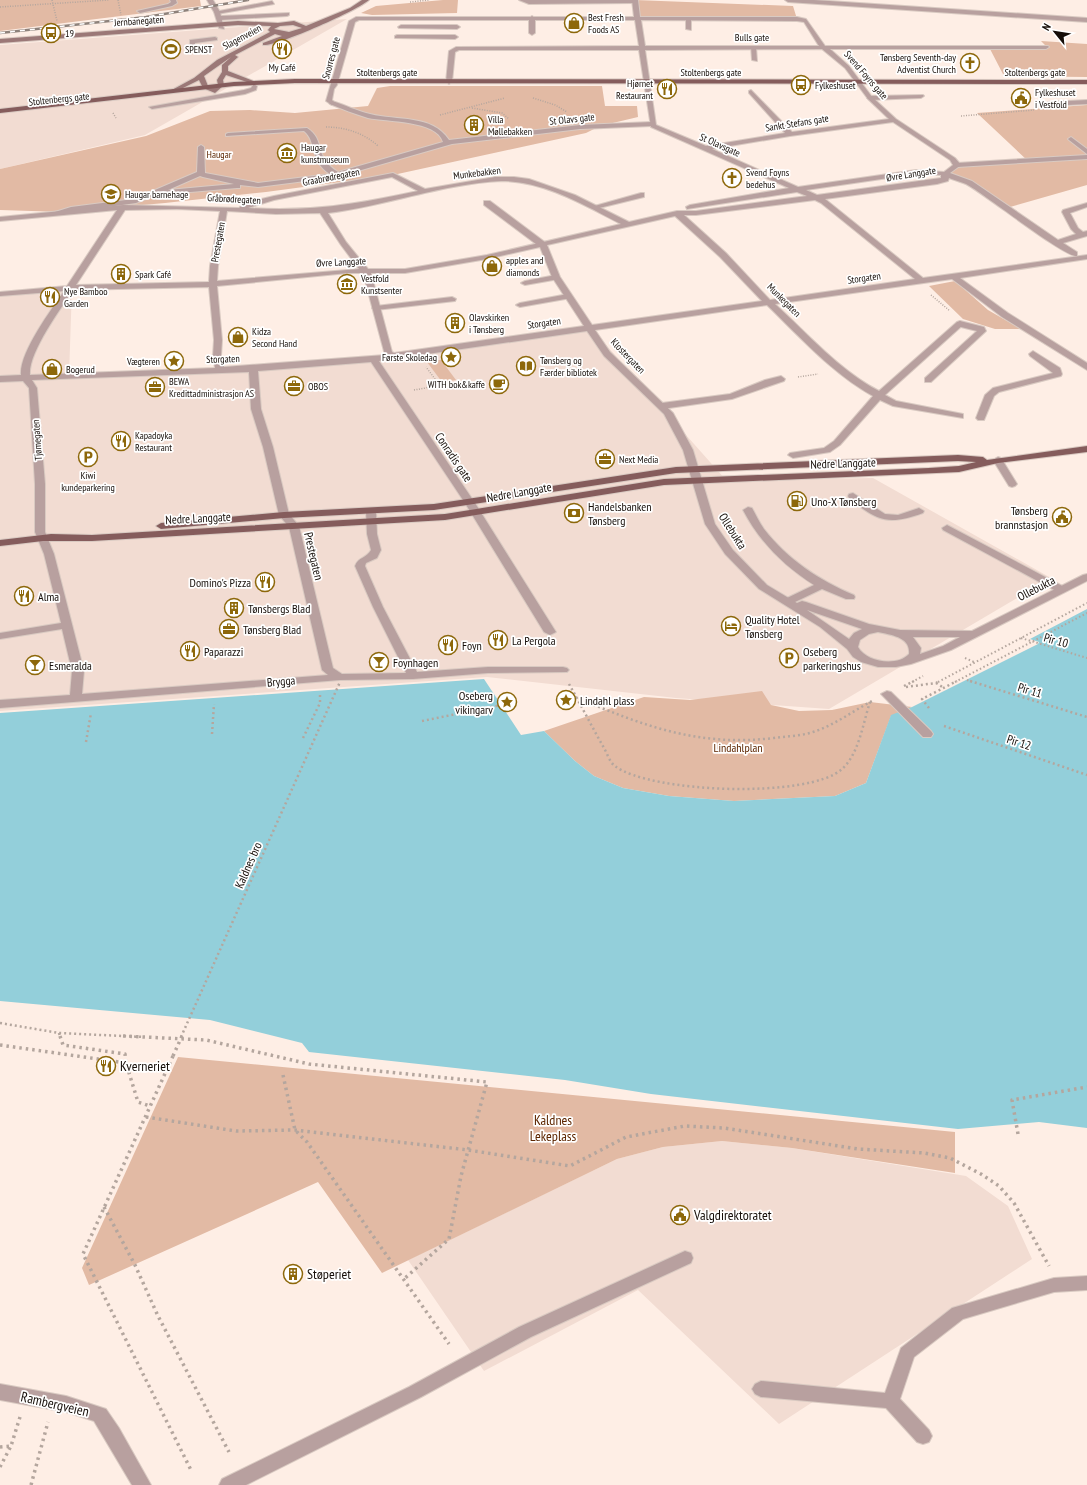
<svg xmlns="http://www.w3.org/2000/svg" width="1087" height="1485" viewBox="0 0 1087 1485" font-family="'PT Sans Narrow',sans-serif">
<style>
.built{fill:#f2dcd2}
.green{fill:#e2baa4}
.water{fill:#93cfda}
.lines{fill:none;stroke-linecap:round;stroke-linejoin:round}
.lane-casing{stroke:#d9cac2;stroke-width:2}
.street-casing{stroke:#d9cac2;stroke-width:2}
.secondary-casing{stroke:#d9cac2;stroke-width:2}
.primary-casing{stroke:#d9cac2;stroke-width:2}
.path-far3{stroke:#b4a69e;stroke-width:1.5;stroke-dasharray:1 1.5;stroke-linecap:butt}
.path-far2{stroke:#b4a69e;stroke-width:2;stroke-dasharray:1.5 2.5;stroke-linecap:butt}
.path-far1{stroke:#b4a69e;stroke-width:2.5;stroke-dasharray:2 3;stroke-linecap:butt}
.path{stroke:#b4a69e;stroke-width:3.5;stroke-dasharray:2.5 4;stroke-linecap:butt}
.lane{fill:#b8a09f;fill-rule:evenodd}
.street{fill:#b8a09f;fill-rule:evenodd}
.secondary{fill:#9b7877;fill-rule:evenodd}
.primary{fill:#855c5c;fill-rule:evenodd}
.rail-casing{stroke:#8e827b;stroke-width:2.5}
.rail{stroke:#fff;stroke-width:1.5;stroke-dasharray:5;stroke-linecap:butt}
.path-bridge-far1{stroke:#b4a69e;stroke-width:2.5;stroke-dasharray:2 3;stroke-linecap:butt}
.path-bridge{stroke:#b4a69e;stroke-width:3.5;stroke-dasharray:2.5 4;stroke-linecap:butt}
.labels{text-anchor:middle;dominant-baseline:central;stroke-width:3.5;stroke-linejoin:round;paint-order:stroke}
.far-poi-label{font-size:10px;fill:#150d08;stroke:#fff;text-anchor:start}
.far-street-label{font-size:10px;fill:#150d08;stroke:#fff}
.far-park-label{font-size:10px;fill:#5d2600;stroke:#fff}
.street-label{font-size:12px;fill:#150d08;stroke:#fff}
.poi-label{font-size:12px;fill:#150d08;stroke:#fff;text-anchor:start}
.park-label{font-size:12px;fill:#5d2600;stroke:#fff}
.near-poi-label{font-size:14px;fill:#150d08;stroke:#fff;text-anchor:start}
.near-park-label{font-size:14px;fill:#5d2600;stroke:#fff}
.near-street-label{font-size:14px;fill:#150d08;stroke:#fff}
</style>
<rect width="100%" height="100%" fill="#feeee5"/>
<path class="built" d="M 347,19 L 145,135 L 0,169 L 0,45 Z
M 72,287 L 69,376 L 373,360 L 591,328 L 726,480 L 873,478 L 1051,578 L 829,709 L 676,698 L 487,677 L 0,711 L 0,292 Z
M 722,1141 L 792,1148 L 966,1176 L 1008,1206 L 1032,1259 L 779,1424 L 638,1290 L 484,1371 L 408,1260 L 617,1159 L 663,1147 Z"/>
<path class="green" d="M 0,0 L 200,0 L 201,6 L 0,31 Z
M 443,0 L 458,0 L 457,13 L 372,15 L 361,13 L 376,6 Z
M 635,0 L 793,6 L 797,19 L 638,18 Z
M 1041,41 L 1087,44 L 1087,77 L 1004,76 L 990,49 L 1047,47 Z
M 390,86 L 602,86 L 605,106 L 637,106 L 638,117 L 600,126 L 586,133 L 393,175 L 266,192 L 165,203 L 63,212 L 0,210 L 0,169 L 146,136 L 210,111 L 250,110 L 295,113 L 368,106 L 377,88 Z
M 1087,105 L 1087,185 L 1010,207 L 947,173 L 959,166 L 1028,161 L 977,113 Z
M 955,281 L 988,310 L 1021,329 L 995,329 L 963,319 L 929,286 Z
M 438,360 L 441,360 L 456,380 L 442,382 L 427,362 Z
M 762,691 L 771,705 L 799,711 L 832,710 L 870,702 L 912,707 L 891,716 L 866,783 L 835,796 L 734,801 L 669,796 L 623,788 L 594,776 L 575,761 L 544,731 L 644,697 L 690,700 Z
M 178,1057 L 955,1132 L 955,1173 L 792,1148 L 722,1141 L 663,1147 L 617,1159 L 382,1273 L 318,1182 L 89,1285 L 82,1268 Z"/>
<path class="water" d="M 1087,609 L 1087,1128 L 1039,1122 L 958,1129 L 651,1094 L 565,1080 L 309,1052 L 302,1043 L 210,1020 L 0,1001 L 0,713 L 484,679 L 521,735 L 544,731 L 575,761 L 594,776 L 623,788 L 669,796 L 734,801 L 835,796 L 866,783 L 891,715 L 912,707 L 1038,644 L 1039,642 L 1030,639 Z"/>
<g class="lines">
<defs>
<path id="lane" d="M 170,0 L 176,0 L 177,3 L 172,6 L 140,13 L 137,11 L 168,4 L 171,2 Z
M 519,0 L 637,0 L 638,1 L 635,3 L 529,4 Z
M 272,1 L 274,4 L 217,14 L 214,12 Z
M 289,13 L 289,15 L 287,16 L 220,20 L 217,18 L 220,16 Z
M 532,16 L 535,18 L 535,33 L 532,35 L 529,33 L 529,18 Z
M 686,17 L 691,18 L 691,30 L 686,29 Z
M 401,25 L 457,25 L 460,27 L 457,29 L 399,28 L 398,27 Z
M 397,35 L 455,35 L 458,37 L 455,39 L 395,38 L 395,36 Z
M 215,37 L 217,38 L 217,40 L 195,43 L 195,49 L 190,48 L 190,40 Z
M 751,46 L 756,47 L 757,61 L 752,60 Z
M 254,84 L 257,86 L 256,90 L 245,94 L 152,109 L 149,107 L 244,90 L 251,88 Z
M 923,95 L 924,96 L 921,98 L 870,100 L 867,98 L 870,96 Z
M 1087,100 L 1087,104 L 1048,106 L 1045,104 L 1048,102 Z
M 332,101 C 345,105 357,111 370,114 C 397,121 432,114 449,140 L 580,125 L 652,122 L 655,124 L 652,126 L 580,129 L 452,144 L 337,177 L 258,187 L 240,185 L 240,188 L 237,188 L 167,194 L 163,192 L 136,203 L 59,214 L 55,212 L 71,207 L 134,199 L 197,172 L 198,147 L 201,145 L 204,147 L 205,173 L 258,183 L 330,174 C 309,161 317,141 304,131 L 226,136 L 226,134 L 228,133 L 307,128 C 326,140 313,157 338,172 L 443,142 C 437,120 386,122 368,118 C 355,114 342,109 330,104 L 329,103 ZM 200,176 L 203,177 L 234,184 L 168,190 Z
M 1071,137 L 1087,149 L 1087,154 L 1069,140 L 1068,139 Z
M 1087,155 L 1087,159 L 957,167 L 953,165 L 957,163 Z
M 641,193 L 644,193 L 644,197 L 595,209 L 591,207 Z
M 484,201 L 490,201 L 546,243 L 546,247 L 540,247 L 484,205 Z
M 556,275 L 559,275 L 559,279 L 525,285 L 521,283 L 525,281 Z
M 568,294 L 571,294 L 571,298 L 520,307 L 516,305 L 520,303 Z
M 452,297 L 456,299 L 455,301 L 376,310 L 372,308 L 376,306 Z
M 960,321 L 984,327 L 986,331 L 931,382 L 925,382 L 925,378 L 977,331 L 957,326 L 956,324 Z
M 1033,351 L 1060,368 L 1062,374 L 1061,376 L 999,392 L 994,396 L 984,420 L 978,420 L 976,418 L 985,395 L 993,388 L 1053,373 L 1030,356 L 1029,354 Z
M 781,376 L 785,379 L 784,381 L 732,399 L 662,409 L 657,406 L 662,403 L 730,394 L 765,380 Z
M 998,457 L 1001,458 L 1017,484 L 1015,486 L 1012,487 L 1009,486 L 993,460 Z
M 853,493 L 885,514 L 898,515 L 919,508 L 924,511 L 923,513 C 888,526 877,521 849,498 L 848,496 L 849,494 Z
M 748,507 L 752,508 C 756,515 759,522 764,529 C 788,560 819,580 854,595 L 855,597 L 854,599 L 846,599 L 822,589 L 795,602 L 787,602 L 786,600 L 787,598 L 814,585 C 784,566 759,541 743,510 Z
M 947,525 L 1066,588 L 1067,590 L 1062,593 L 1058,592 L 943,530 L 942,528 Z
M 887,691 L 891,692 L 931,731 L 933,734 L 931,737 L 923,737 L 883,696 L 881,694 Z
M 1087,1276 L 1087,1290 L 1054,1292 L 963,1319 L 914,1357 L 900,1399 L 929,1430 L 932,1436 L 929,1442 L 923,1444 L 917,1442 L 886,1408 L 761,1397 L 755,1394 L 752,1389 L 755,1384 L 761,1381 L 885,1393 L 901,1348 L 952,1308 L 1054,1278 Z"/>
<path id="street" d="M 207,0 L 213,0 L 220,12 L 224,29 L 219,28 L 214,12 Z
M 632,0 L 638,0 L 640,17 L 797,17 L 806,19 L 825,46 L 1048,46 L 1049,47 L 1046,49 L 830,49 L 849,66 L 872,97 L 896,119 L 955,158 L 961,165 L 950,173 L 972,181 L 1058,240 L 1076,234 L 1071,229 L 1062,212 L 1063,210 L 1087,203 L 1087,207 L 1070,213 L 1078,228 L 1083,232 L 1087,231 L 1087,236 L 1063,243 L 1077,252 L 1077,256 C 1065,258 985,194 966,184 C 961,182 954,180 949,178 L 948,181 L 937,184 L 825,199 L 923,278 L 1087,255 L 1087,259 L 960,278 L 1008,313 L 1087,363 L 1087,370 L 1002,317 L 952,279 L 775,304 C 808,334 839,370 879,391 L 957,322 L 960,321 L 964,324 L 885,395 L 896,401 L 963,414 L 963,418 L 893,406 L 880,400 L 840,445 L 830,452 L 793,458 L 788,455 L 790,453 L 824,448 L 834,441 L 873,396 C 833,374 800,337 767,305 L 595,330 L 610,352 L 673,413 L 693,450 L 715,524 L 733,550 L 767,585 L 797,603 L 802,601 L 806,602 L 869,624 L 900,630 L 972,631 L 1083,575 L 1087,574 L 1087,581 L 951,650 L 911,664 L 896,667 L 878,667 L 861,662 L 853,657 L 847,649 L 820,627 L 759,589 L 725,554 L 705,524 L 683,450 L 664,414 L 604,356 L 587,331 L 379,361 L 475,503 L 556,632 L 550,635 L 544,632 L 465,503 L 371,362 L 258,371 L 261,409 L 273,447 L 289,514 L 299,526 L 333,668 L 342,674 L 406,673 L 373,607 L 355,566 C 358,557 367,558 371,550 L 367,534 L 366,511 L 371,508 L 376,511 L 377,534 L 381,550 L 377,558 L 366,563 L 365,566 L 383,607 L 417,672 L 488,667 L 563,667 L 567,668 L 569,670 L 567,672 L 488,673 L 413,679 L 340,680 L 0,708 L 0,700 L 70,695 L 72,671 L 62,629 L 0,639 L 0,633 L 61,623 L 44,554 L 35,532 L 35,484 L 29,388 L 23,381 L 0,382 L 0,376 L 21,375 C 19,353 51,310 64,291 L 0,296 L 0,292 L 67,286 L 117,210 L 0,221 L 0,217 L 123,205 L 239,208 L 244,203 L 274,196 L 393,173 L 425,189 L 495,177 L 514,177 L 529,179 L 575,195 L 629,222 L 677,211 L 696,211 L 807,196 L 797,192 L 687,209 L 686,207 L 690,205 L 789,188 L 651,127 L 639,50 L 459,50 L 455,52 L 452,82 L 449,84 L 446,82 L 449,51 L 456,47 L 639,46 L 635,20 L 359,20 L 355,22 L 337,85 L 334,89 L 332,100 L 335,103 L 332,105 L 326,101 L 349,21 L 356,17 L 634,17 ZM 641,20 L 797,21 L 804,22 L 819,46 L 645,46 ZM 822,49 L 845,68 L 868,99 L 889,119 L 792,132 L 751,90 L 749,91 L 749,93 L 785,133 L 706,146 L 656,125 L 645,50 ZM 893,122 L 950,160 L 953,165 L 944,172 L 916,170 L 798,187 L 712,149 L 790,136 ZM 916,174 L 941,175 L 941,178 L 817,195 L 806,190 ZM 392,177 L 418,191 C 358,204 310,212 248,208 L 274,200 ZM 501,181 C 544,181 584,205 621,224 L 487,255 L 405,269 L 368,269 L 346,242 L 328,213 C 386,206 442,184 501,181 ZM 815,200 L 821,203 L 915,279 L 770,300 L 726,253 L 684,215 L 696,215 ZM 177,209 L 220,211 L 210,266 L 209,282 L 76,285 L 125,210 ZM 227,211 L 276,214 L 320,213 L 341,245 L 359,269 L 217,281 L 218,266 ZM 675,216 L 720,257 L 762,301 L 592,325 L 560,277 L 547,245 ZM 540,247 L 552,277 L 584,326 L 394,353 L 392,352 L 371,273 L 405,273 L 487,259 ZM 348,273 L 363,273 L 385,355 L 224,367 L 221,356 L 222,340 L 217,286 ZM 209,287 L 214,340 L 213,356 L 215,368 L 30,375 C 28,353 60,310 73,290 ZM 249,372 L 251,409 L 263,447 L 279,515 L 289,527 L 322,670 L 328,675 L 82,694 L 84,671 L 54,554 L 45,532 L 45,484 L 37,388 L 32,380 ZM 807,610 L 862,629 L 854,633 L 849,639 ZM 878,632 C 891,635 911,637 909,654 C 897,667 866,662 858,647 L 860,640 L 869,634 ZM 913,637 L 960,637 L 943,646 L 920,654 L 921,648 Z
M 785,0 L 814,0 L 1087,18 L 1087,22 L 788,2 Z
M 685,1251 L 691,1253 L 693,1258 L 691,1263 L 531,1337 L 421,1397 L 246,1485 L 219,1485 L 222,1479 L 409,1387 L 519,1327 Z
M 0,1384 L 66,1396 L 106,1409 L 119,1428 L 151,1485 L 132,1485 L 94,1421 L 66,1412 L 0,1400 Z"/>
<path id="secondary" d="M 362,0 L 369,0 C 358,10 276,47 263,45 L 263,43 L 282,36 L 275,34 L 235,55 L 238,57 L 228,66 L 228,71 L 256,82 L 253,84 L 226,75 L 223,80 L 224,85 L 215,93 L 203,88 L 199,80 L 175,92 L 170,91 L 194,78 L 217,60 L 270,32 L 268,30 L 271,26 L 238,25 L 0,43 L 0,39 L 238,21 L 278,23 L 294,21 L 306,26 L 350,8 ZM 293,25 L 302,28 L 289,32 L 274,29 L 280,26 ZM 231,57 L 222,65 L 222,72 L 217,80 L 218,85 L 214,88 L 208,86 L 204,76 Z"/>
<path id="primary" d="M 295,79 L 1087,80 L 1087,84 L 295,83 L 234,86 L 0,113 L 0,109 L 234,82 Z
M 1087,446 L 1087,452 L 998,463 L 959,472 L 664,485 L 445,520 L 92,541 L 43,541 L 0,546 L 0,540 L 51,534 L 92,535 L 445,514 L 664,479 L 929,468 L 959,466 L 976,462 L 958,461 L 676,473 L 434,510 L 284,518 L 161,529 L 156,526 L 161,523 L 284,512 L 434,504 L 676,467 L 958,455 L 983,457 L 987,460 Z"/>
</defs>
<use href="#lane" class="lane-casing"/>
<use href="#street" class="street-casing"/>
<use href="#secondary" class="secondary-casing"/>
<use href="#primary" class="primary-casing"/>
<path class="path-far3" d="M 52,0 L 57,21
M 118,0 L 121,15
M 410,2 L 429,0
M 0,7 L 109,0
M 533,98 L 555,105 L 567,112
M 472,108 L 502,113 L 509,119
M 113,113 L 116,118
M 440,115 L 505,98
M 961,116 L 1034,110
M 326,127 C 345,127 364,133 378,146
M 931,295 L 950,311
M 798,377 L 818,374
M 414,390 L 426,388 L 438,383 L 426,367"/>
<path class="path-far2" d="M 1021,638 L 1087,658
M 965,658 L 974,662
M 967,680 L 973,682
M 912,682 L 923,676
M 938,682 L 1087,603
M 955,682 L 1087,613"/>
<path class="path-far1" d="M 970,681 L 1087,717
M 936,683 L 944,688
M 569,684 C 581,705 592,727 604,748 C 607,753 610,763 615,766 C 650,793 809,799 842,769 C 859,754 863,723 870,702
M 904,686 L 914,681
M 906,687 L 936,683 L 940,681
M 575,697 C 644,726 698,747 774,738 C 788,736 803,736 816,731 C 836,724 853,711 872,701
M 929,708 L 922,699 L 957,681
M 422,721 L 501,705
M 944,726 L 1087,775
M 212,734 L 214,704
M 303,738 L 320,703 L 320,695
M 86,742 L 91,713
M 0,1023 L 59,1033 L 144,1037
M 59,1033 L 60,1037"/>
<path class="path" d="M 60,1036 L 63,1045 L 125,1054 L 126,1063
M 123,1036 L 206,1040 L 309,1064 L 487,1082 L 461,1176 L 449,1239 L 404,1279
M 0,1045 L 126,1063 L 138,1102 L 150,1106
M 173,1056 L 83,1254 L 192,1472
M 283,1075 L 295,1130 L 307,1142 L 449,1344
M 146,1117 L 236,1131 L 295,1130 L 468,1150 L 570,1166 L 626,1137 L 685,1126 L 724,1128 L 858,1149 L 924,1153 L 950,1158 L 981,1174 L 999,1186 L 1014,1203 L 1049,1266
M 1018,1134 L 1012,1100 L 1087,1087
M 104,1207 L 135,1265 L 158,1316 L 229,1452
M 0,1447 L 11,1446 L 20,1417
M 0,1467 L 11,1446
M 31,1485 L 48,1422"/>
<use href="#lane" class="lane"/>
<use href="#street" class="street"/>
<use href="#secondary" class="secondary"/>
<use href="#primary" class="primary"/>
<defs>
<path id="rail" d="M 0,33 L 146,17 L 248,0"/>
</defs>
<use href="#rail" class="rail-casing"/>
<use href="#rail" class="rail"/>
<path class="path-bridge-far1" d="M 181,1037 L 340,682"/>
<path class="path-bridge" d="M 173,1056 L 182,1036"/>
</g>
<defs>
<symbol id="shop-ring" viewBox="-11 -11 22 22"><circle r="9.5" fill="#fff" stroke="#8d680b" stroke-width="1.5"/><path d="M-5-2.5h2.3a2.7 3.5 0 0 1 5.4 0H5L5.5 6h-11ZM-1.5-2.5h3a1.5 2.3 0 0 0-3 0Z" fill="#8d680b"/></symbol>
<symbol id="bus-ring" viewBox="-11 -11 22 22"><circle r="9.5" fill="#fff" stroke="#8d680b" stroke-width="1.5"/><path d="M-5-6H5V4H4V6H2V4H-2V6H-4V4H-5ZM-3.5-4V0h7V-4ZM-3.5 1.2v1.5H-2V1.2ZM2 1.2v1.5H3.5V1.2Z" fill="#8d680b"/></symbol>
<symbol id="stadium-ring" viewBox="-11 -11 22 22"><circle r="9.5" fill="#fff" stroke="#8d680b" stroke-width="1.5"/><path d="M0-5a6.5 5 0 1 0 0 10a6.5 5 0 1 0 0-10ZM-3.5-1.8h7v3.6h-7Z" fill="#8d680b"/></symbol>
<symbol id="restaurant-ring" viewBox="-11 -11 22 22"><circle r="9.5" fill="#fff" stroke="#8d680b" stroke-width="1.5"/><path d="M-5-6h1v4h1v-4h1v4h1v-4h1v5L-1.5 .5V6h-2V.5L-5-1ZM5-6V6H3V1.5H1.5Q1.5-4 5-6Z" fill="#8d680b"/></symbol>
<symbol id="church-ring" viewBox="-11 -11 22 22"><circle r="9.5" fill="#fff" stroke="#8d680b" stroke-width="1.5"/><path d="M-1.2-6h2.4v3.5h3.3v2.4h-3.3V6h-2.4V-.1h-3.3v-2.4h3.3Z" fill="#8d680b"/></symbol>
<symbol id="civic-ring" viewBox="-11 -11 22 22"><circle r="9.5" fill="#fff" stroke="#8d680b" stroke-width="1.5"/><path d="M-.6-6.5H3V-4.5H.6V-3L4-1V1h2V6H-6V1h2V-1L-.6-3ZM-1.2 2.5V6h2.4V2.5Z" fill="#8d680b"/></symbol>
<symbol id="building-ring" viewBox="-11 -11 22 22"><circle r="9.5" fill="#fff" stroke="#8d680b" stroke-width="1.5"/><path d="M-4-6H4V6H1V3H-1V6H-4ZM-2.5-4.3h1.7v1.8h-1.7ZM.8-4.3h1.7v1.8H.8ZM-2.5-1h1.7V.8h-1.7ZM.8-1h1.7V.8H.8Z" fill="#8d680b"/></symbol>
<symbol id="museum-ring" viewBox="-11 -11 22 22"><circle r="9.5" fill="#fff" stroke="#8d680b" stroke-width="1.5"/><path d="M0-6L6-3V-2H-6V-3ZM-5-1h2V3h-2ZM-1-1h2V3h-2ZM3-1h2V3H3ZM-6 4H6V6H-6Z" fill="#8d680b"/></symbol>
<symbol id="school-ring" viewBox="-11 -11 22 22"><circle r="9.5" fill="#fff" stroke="#8d680b" stroke-width="1.5"/><path d="M0-5L7-2L0 1L-7-2ZM-4 1L0 2.5L4 1V4Q0 6-4 4Z" fill="#8d680b"/></symbol>
<symbol id="sight-ring" viewBox="-11 -11 22 22"><circle r="9.5" fill="#fff" stroke="#8d680b" stroke-width="1.5"/><path d="M0-6L1.8-2.2L6-1.7L2.9 1.2L3.7 5.4L0 3.3L-3.7 5.4L-2.9 1.2L-6-1.7L-1.8-2.2Z" fill="#8d680b"/></symbol>
<symbol id="library-ring" viewBox="-11 -11 22 22"><circle r="9.5" fill="#fff" stroke="#8d680b" stroke-width="1.5"/><path d="M-6-4Q-3-5.5-.7-3.5V5Q-3 3-6 4ZM6-4Q3-5.5 .7-3.5V5Q3 3 6 4Z" fill="#8d680b"/></symbol>
<symbol id="cafe-ring" viewBox="-11 -11 22 22"><circle r="9.5" fill="#fff" stroke="#8d680b" stroke-width="1.5"/><path d="M-5.5-4.5H6V0H3Q3 3.5 0 3.5H-2.5Q-5.5 3.5-5.5 0ZM3-3.2v2h1.7v-2ZM-6 4.5H4V6H-6Z" fill="#8d680b"/></symbol>
<symbol id="office-ring" viewBox="-11 -11 22 22"><circle r="9.5" fill="#fff" stroke="#8d680b" stroke-width="1.5"/><path d="M-6-3h4V-5.5h4V-3h4V5H-6ZM-1-4.5V-3h2v-1.5ZM-6 0V1H6V0Z" fill="#8d680b"/></symbol>
<symbol id="parking-ring" viewBox="-11 -11 22 22"><circle r="9.5" fill="#fff" stroke="#8d680b" stroke-width="1.5"/><path d="M-3.5-5.5H1a3.5 3.5 0 0 1 0 7H-1V5.5H-3.5ZM-1-3.4V-.6H.8a1.4 1.4 0 0 0 0-2.8Z" fill="#8d680b"/></symbol>
<symbol id="fuel-ring" viewBox="-11 -11 22 22"><circle r="9.5" fill="#fff" stroke="#8d680b" stroke-width="1.5"/><path d="M-5.5-6h7V0h2V4h1.3V-2.5L3-4.5l.8-.8L6-3V5H2.5V1h-1V6h-7ZM-4.2-4.7v3.2H.2V-4.7Z" fill="#8d680b"/></symbol>
<symbol id="bank-ring" viewBox="-11 -11 22 22"><circle r="9.5" fill="#fff" stroke="#8d680b" stroke-width="1.5"/><path d="M-6-4H6V4H-6ZM0-2.3a2.3 2.3 0 1 0 0 4.6a2.3 2.3 0 1 0 0-4.6Z" fill="#8d680b"/></symbol>
<symbol id="hotel-ring" viewBox="-11 -11 22 22"><circle r="9.5" fill="#fff" stroke="#8d680b" stroke-width="1.5"/><path d="M-6-4.5h1.5V1H6V5H4.5V3h-9V5H-6ZM-4 0a1.8 1.8 0 1 1 3.6 0ZM.5 0V-2.5h3Q6-2.5 6 0Z" fill="#8d680b"/></symbol>
<symbol id="bar-ring" viewBox="-11 -11 22 22"><circle r="9.5" fill="#fff" stroke="#8d680b" stroke-width="1.5"/><path d="M-6-5H6L.8 .8V4.5H3.5V6h-7V4.5H-.8V.8Z" fill="#8d680b"/></symbol>
</defs>
<g fill-rule="evenodd">
<use href="#shop-ring" x="563" y="12" width="22" height="22"/>
<use href="#bus-ring" x="40" y="22" width="22" height="22"/>
<use href="#stadium-ring" x="160" y="38" width="22" height="22"/>
<use href="#restaurant-ring" x="271" y="38" width="22" height="22"/>
<use href="#church-ring" x="959" y="52" width="22" height="22"/>
<use href="#bus-ring" x="790" y="74" width="22" height="22"/>
<use href="#restaurant-ring" x="656" y="78" width="22" height="22"/>
<use href="#civic-ring" x="1010" y="87" width="22" height="22"/>
<use href="#building-ring" x="463" y="114" width="22" height="22"/>
<use href="#museum-ring" x="276" y="142" width="22" height="22"/>
<use href="#church-ring" x="721" y="167" width="22" height="22"/>
<use href="#school-ring" x="100" y="183" width="22" height="22"/>
<use href="#shop-ring" x="481" y="255" width="22" height="22"/>
<use href="#building-ring" x="110" y="263" width="22" height="22"/>
<use href="#museum-ring" x="336" y="273" width="22" height="22"/>
<use href="#restaurant-ring" x="39" y="286" width="22" height="22"/>
<use href="#building-ring" x="444" y="312" width="22" height="22"/>
<use href="#shop-ring" x="227" y="326" width="22" height="22"/>
<use href="#sight-ring" x="440" y="346" width="22" height="22"/>
<use href="#sight-ring" x="163" y="350" width="22" height="22"/>
<use href="#library-ring" x="515" y="355" width="22" height="22"/>
<use href="#shop-ring" x="41" y="358" width="22" height="22"/>
<use href="#cafe-ring" x="488" y="373" width="22" height="22"/>
<use href="#office-ring" x="283" y="375" width="22" height="22"/>
<use href="#office-ring" x="144" y="376" width="22" height="22"/>
<use href="#restaurant-ring" x="110" y="430" width="22" height="22"/>
<use href="#parking-ring" x="77" y="446" width="22" height="22"/>
<use href="#office-ring" x="594" y="448" width="22" height="22"/>
<use href="#fuel-ring" x="786" y="490" width="22" height="22"/>
<use href="#bank-ring" x="563" y="502" width="22" height="22"/>
<use href="#civic-ring" x="1051" y="506" width="22" height="22"/>
<use href="#restaurant-ring" x="254" y="571" width="22" height="22"/>
<use href="#restaurant-ring" x="13" y="585" width="22" height="22"/>
<use href="#building-ring" x="223" y="597" width="22" height="22"/>
<use href="#hotel-ring" x="720" y="615" width="22" height="22"/>
<use href="#office-ring" x="218" y="618" width="22" height="22"/>
<use href="#restaurant-ring" x="487" y="629" width="22" height="22"/>
<use href="#restaurant-ring" x="437" y="634" width="22" height="22"/>
<use href="#restaurant-ring" x="179" y="640" width="22" height="22"/>
<use href="#parking-ring" x="778" y="647" width="22" height="22"/>
<use href="#bar-ring" x="368" y="651" width="22" height="22"/>
<use href="#bar-ring" x="24" y="654" width="22" height="22"/>
<use href="#sight-ring" x="555" y="689" width="22" height="22"/>
<use href="#sight-ring" x="496" y="691" width="22" height="22"/>
<use href="#restaurant-ring" x="95" y="1055" width="22" height="22"/>
<use href="#civic-ring" x="669" y="1204" width="22" height="22"/>
<use href="#building-ring" x="282" y="1263" width="22" height="22"/>
</g>
<g class="labels">
<g class="far-poi-label">
<text x="588" y="17">Best Fresh<tspan x="588" dy="12">Foods AS</tspan></text>
<text x="65" y="33">19</text>
<text x="185" y="49">SPENST</text>
<text x="956" y="57" text-anchor="end">Tønsberg Seventh-day<tspan x="956" dy="12">Adventist Church</tspan></text>
<text x="282" y="67" text-anchor="middle">My Café</text>
<text x="653" y="83" text-anchor="end">Hjørnet<tspan x="653" dy="12">Restaurant</tspan></text>
<text x="815" y="85">Fylkeshuset</text>
<text x="1035" y="92">Fylkeshuset<tspan x="1035" dy="12">i Vestfold</tspan></text>
<text x="488" y="119">Villa<tspan x="488" dy="12">Møllebakken</tspan></text>
<text x="301" y="147">Haugar<tspan x="301" dy="12">kunstmuseum</tspan></text>
<text x="746" y="172">Svend Foyns<tspan x="746" dy="12">bedehus</tspan></text>
<text x="125" y="194">Haugar barnehage</text>
<text x="506" y="260">apples and<tspan x="506" dy="12">diamonds</tspan></text>
<text x="135" y="274">Spark Café</text>
<text x="361" y="278">Vestfold<tspan x="361" dy="12">Kunstsenter</tspan></text>
<text x="64" y="291">Nye Bamboo<tspan x="64" dy="12">Garden</tspan></text>
<text x="469" y="317">Olavskirken<tspan x="469" dy="12">i Tønsberg</tspan></text>
<text x="252" y="331">Kidza<tspan x="252" dy="12">Second Hand</tspan></text>
<text x="437" y="357" text-anchor="end">Første Skoledag</text>
<text x="540" y="360">Tønsberg og<tspan x="540" dy="12">Færder bibliotek</tspan></text>
<text x="160" y="361" text-anchor="end">Vægteren</text>
<text x="66" y="369">Bogerud</text>
<text x="169" y="381">BEWA<tspan x="169" dy="12">Kredittadministrasjon AS</tspan></text>
<text x="485" y="384" text-anchor="end">WITH bok&amp;kaffe</text>
<text x="308" y="386">OBOS</text>
<text x="135" y="435">Kapadoyka<tspan x="135" dy="12">Restaurant</tspan></text>
<text x="619" y="459">Next Media</text>
<text x="88" y="475" text-anchor="middle">Kiwi<tspan x="88" dy="12">kundeparkering</tspan></text>
</g>
<g class="far-street-label">
<text transform="translate(139 21) rotate(-4)">Jernbanegaten</text>
<text transform="translate(242 37) rotate(-28)">Slagenveien</text>
<text x="752" y="37">Bulls gate</text>
<text transform="translate(331 58) rotate(-75)">Snorres gate</text>
<text x="387" y="72">Stoltenbergs gate</text>
<text x="711" y="72">Stoltenbergs gate</text>
<text x="1035" y="72">Stoltenbergs gate</text>
<text transform="translate(866 75) rotate(49)">Svend Foyns gate</text>
<text transform="translate(59 99) rotate(-6)">Stoltenbergs gate</text>
<text transform="translate(572 119) rotate(-6)">St Olavs gate</text>
<text transform="translate(797 123) rotate(-9)">Sankt Stefans gate</text>
<text transform="translate(720 145) rotate(24)">St Olavsgate</text>
<text transform="translate(477 173) rotate(-7)">Munkebakken</text>
<text transform="translate(911 174) rotate(-9)">Øvre Langgate</text>
<text transform="translate(331 177) rotate(-11)">Graabrødregaten</text>
<text transform="translate(234 199) rotate(3)">Gråbrødregaten</text>
<text transform="translate(218 242) rotate(-80)">Prestegaten</text>
<text transform="translate(341 262) rotate(-3)">Øvre Langgate</text>
<text transform="translate(864 278) rotate(-8)">Storgaten</text>
<text transform="translate(784 300) rotate(45)">Munkegaten</text>
<text transform="translate(544 323) rotate(-8)">Storgaten</text>
<text transform="translate(628 356) rotate(46)">Klostergaten</text>
<text transform="translate(223 359) rotate(-2)">Storgaten</text>
<text transform="translate(37 440) rotate(-94)">Tjømegaten</text>
</g>
<g class="far-park-label">
<text x="219" y="154">Haugar</text>
</g>
<g class="street-label">
<text transform="translate(454 457) rotate(56)">Conradis gate</text>
<text transform="translate(843 463) rotate(-2)">Nedre Langgate</text>
<text transform="translate(519 492) rotate(-10)">Nedre Langgate</text>
<text transform="translate(198 518) rotate(-3)">Nedre Langgate</text>
<text transform="translate(733 531) rotate(57)">Ollebukta</text>
<text transform="translate(314 556) rotate(77)">Prestegaten</text>
<text transform="translate(1036 588) rotate(-27)">Ollebukta</text>
<text transform="translate(1056 640) rotate(16)">Pir 10</text>
<text transform="translate(281 681) rotate(-5)">Brygga</text>
<text transform="translate(1030 690) rotate(17)">Pir 11</text>
<text transform="translate(1019 742) rotate(18)">Pir 12</text>
<text transform="translate(248 865) rotate(-66)">Kaldnes bro</text>
</g>
<g class="poi-label">
<text x="811" y="501">Uno-X Tønsberg</text>
<text x="588" y="506">Handelsbanken<tspan x="588" dy="14">Tønsberg</tspan></text>
<text x="1048" y="510" text-anchor="end">Tønsberg<tspan x="1048" dy="14">brannstasjon</tspan></text>
<text x="251" y="582" text-anchor="end">Domino's Pizza</text>
<text x="38" y="596">Alma</text>
<text x="248" y="608">Tønsbergs Blad</text>
<text x="745" y="619">Quality Hotel<tspan x="745" dy="14">Tønsberg</tspan></text>
<text x="243" y="629">Tønsberg Blad</text>
<text x="512" y="640">La Pergola</text>
<text x="462" y="645">Foyn</text>
<text x="204" y="651">Paparazzi</text>
<text x="803" y="651">Oseberg<tspan x="803" dy="14">parkeringshus</tspan></text>
<text x="393" y="662">Foynhagen</text>
<text x="49" y="665">Esmeralda</text>
<text x="493" y="695" text-anchor="end">Oseberg<tspan x="493" dy="14">vikingarv</tspan></text>
<text x="580" y="700">Lindahl plass</text>
</g>
<g class="park-label">
<text x="738" y="747">Lindahlplan</text>
</g>
<g class="near-poi-label">
<text x="120" y="1066">Kverneriet</text>
<text x="694" y="1215">Valgdirektoratet</text>
<text x="307" y="1274">Støperiet</text>
</g>
<g class="near-park-label">
<text x="553" y="1120">Kaldnes<tspan x="553" dy="16">Lekeplass</tspan></text>
</g>
<g class="near-street-label">
<text transform="translate(55 1404) rotate(13)">Rambergveien</text>
</g>
</g>
<g transform="translate(1055 32) rotate(300)" stroke="#ffffff" stroke-width="3" paint-order="stroke">
<path d="M0-3L7 15L0 10L-7 15Z" fill="#150d08"/>
<text y="-6" font-size="11" font-weight="bold" text-anchor="middle" fill="#150d08">N</text>
</g>
</svg>
